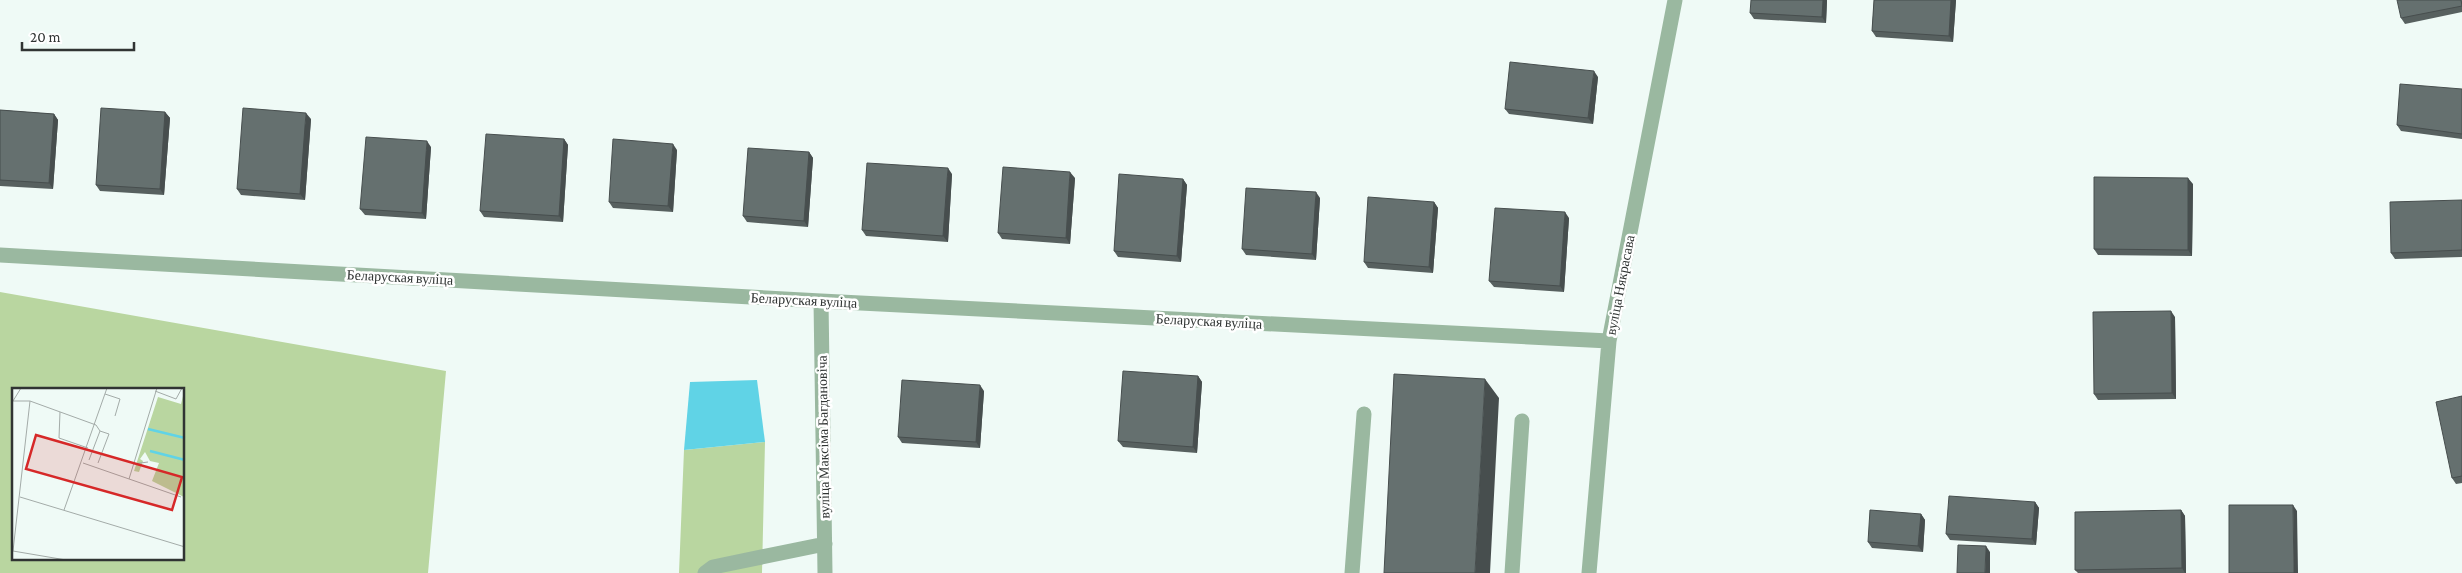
<svg xmlns="http://www.w3.org/2000/svg" width="2462" height="573" viewBox="0 0 2462 573" font-family="'Crimson Pro',serif">
<style>
.green{fill:#b9d6a0;fill-rule:evenodd}
.water{fill:#60d3e6}
.lines{fill:none;stroke-linecap:round;stroke-linejoin:round}
.minor{stroke:#9ab8a0;stroke-width:15}
.wall{fill:#57605f}
.shaded-wall{fill:#474e4e}
.building{fill:#65706f;stroke:#474e4e}
.labels{text-anchor:middle;dominant-baseline:central;stroke-width:5;stroke-linejoin:round;paint-order:stroke}
.street-label{font-size:14px;fill:#303433;stroke:#fff}
.inset-river{fill:none;stroke:#60d3e6;stroke-width:2.5}
.inset-road{fill:none;stroke:#a3aba8;stroke-width:1}
.view{fill:#d62828;fill-opacity:0.15;stroke:#d62828;stroke-width:2.5}
.inset-edge{fill:none;stroke:#303433;stroke-width:2.5}
</style>
<rect width="100%" height="100%" fill="#effaf6"/>
<path class="green" d="M 0,292 L 446,371 L 428,573 L 0,573 ZM 184,389 L 184,559 L 14,559 L 14,389 Z
M 765,442 L 762,573 L 679,573 L 684,450 Z"/>
<path class="water" d="M 757,380 L 765,442 L 684,450 L 690,382 Z"/>
<g class="lines">
<path class="minor" d="M 0,255 L 821,301 L 1609,341
M 821,301 L 825,573
M 705,573 L 713,567 L 825,544
M 1352,573 L 1364,414
M 1512,573 L 1522,421
M 1589,573 L 1609,341 L 1675,0"/>
</g>
<path class="wall" d="M 1827,0 L 1826,23 L 1754,19 L 1750,13 Z
M 1874,0 L 1956,0 L 1953,42 L 1876,37 L 1872,31 Z
M 2462,0 L 2462,12 L 2405,24 L 2401,18 Z
M 1598,77 L 1593,124 L 1509,114 L 1505,109 Z
M 2462,89 L 2462,139 L 2401,131 L 2397,125 Z
M 0,110 L 54,114 L 58,120 L 53,189 L 0,186 Z
M 165,112 L 170,118 L 164,195 L 100,191 L 96,185 Z
M 311,119 L 305,200 L 241,195 L 237,189 Z
M 564,139 L 568,145 L 563,222 L 484,217 L 480,211 Z
M 431,147 L 426,219 L 365,215 L 360,209 Z
M 677,150 L 673,212 L 613,208 L 609,202 Z
M 809,152 L 813,158 L 808,227 L 747,222 L 743,216 Z
M 952,174 L 948,242 L 866,236 L 862,230 Z
M 1075,178 L 1070,244 L 1002,239 L 998,233 Z
M 1183,179 L 1187,185 L 1181,262 L 1118,257 L 1114,251 Z
M 2193,184 L 2192,256 L 2098,255 L 2094,249 Z
M 1320,198 L 1316,260 L 1246,255 L 1242,249 Z
M 2462,200 L 2462,257 L 2395,259 L 2391,253 Z
M 1434,202 L 1438,208 L 1433,273 L 1368,268 L 1364,262 Z
M 1569,218 L 1564,292 L 1494,287 L 1489,281 Z
M 2175,317 L 2176,399 L 2098,400 L 2094,394 Z
M 1198,376 L 1202,382 L 1197,453 L 1123,447 L 1118,441 Z
M 984,391 L 980,448 L 902,443 L 898,437 Z
M 2462,396 L 2462,483 L 2456,484 L 2452,478 Z
M 2035,502 L 2039,508 L 2036,545 L 1950,540 L 1946,534 Z
M 2181,510 L 2185,516 L 2186,573 L 2078,573 L 2075,570 Z
M 1921,514 L 1925,520 L 1923,552 L 1872,548 L 1868,542 Z"/>
<path class="shaded-wall" d="M 1823,0 L 1827,0 L 1826,23 L 1822,17 Z
M 1951,0 L 1956,0 L 1953,42 L 1949,36 Z
M 1594,71 L 1598,77 L 1593,124 L 1588,118 Z
M 165,112 L 170,118 L 164,195 L 160,189 Z
M 306,113 L 311,119 L 305,200 L 300,194 Z
M 54,114 L 58,120 L 53,189 L 49,183 Z
M 564,139 L 568,145 L 563,222 L 559,216 Z
M 427,141 L 431,147 L 426,219 L 422,213 Z
M 673,144 L 677,150 L 673,212 L 668,206 Z
M 809,152 L 813,158 L 808,227 L 804,221 Z
M 948,168 L 952,174 L 948,242 L 943,236 Z
M 1070,172 L 1075,178 L 1070,244 L 1066,238 Z
M 2188,178 L 2193,184 L 2192,256 L 2188,250 Z
M 1183,179 L 1187,185 L 1181,262 L 1177,256 Z
M 1316,192 L 1320,198 L 1316,260 L 1312,254 Z
M 1434,202 L 1438,208 L 1433,273 L 1429,267 Z
M 1565,212 L 1569,218 L 1564,292 L 1560,286 Z
M 2171,311 L 2175,317 L 2176,399 L 2172,393 Z
M 1198,376 L 1202,382 L 1197,453 L 1193,447 Z
M 1485,379 L 1499,398 L 1490,573 L 1475,573 Z
M 980,385 L 984,391 L 980,448 L 976,442 Z
M 2035,502 L 2039,508 L 2036,545 L 2032,539 Z
M 2293,505 L 2297,511 L 2298,573 L 2294,573 Z
M 2181,510 L 2185,516 L 2186,573 L 2185,573 L 2182,568 Z
M 1921,514 L 1925,520 L 1923,552 L 1918,546 Z
M 1986,546 L 1990,552 L 1990,573 L 1985,573 Z"/>
<path class="building" d="M 1751,0 L 1823,0 L 1822,17 L 1750,13 Z
M 1874,0 L 1951,0 L 1949,36 L 1872,31 Z
M 2397,0 L 2461,0 L 2462,6 L 2401,18 Z
M 1510,62 L 1594,71 L 1588,118 L 1505,109 Z
M 2400,84 L 2462,89 L 2462,134 L 2397,125 Z
M 101,108 L 165,112 L 160,189 L 96,185 Z
M 243,108 L 306,113 L 300,194 L 237,189 Z
M 0,110 L 54,114 L 49,183 L 0,180 Z
M 486,134 L 564,139 L 559,216 L 480,211 Z
M 366,137 L 427,141 L 422,213 L 360,209 Z
M 613,139 L 673,144 L 668,206 L 609,202 Z
M 748,148 L 809,152 L 804,221 L 743,216 Z
M 867,163 L 948,168 L 943,236 L 862,230 Z
M 1003,167 L 1070,172 L 1066,238 L 998,233 Z
M 1119,174 L 1183,179 L 1177,256 L 1114,251 Z
M 2094,177 L 2188,178 L 2188,250 L 2094,249 Z
M 1246,188 L 1316,192 L 1312,254 L 1242,249 Z
M 1368,197 L 1434,202 L 1429,267 L 1364,262 Z
M 2462,200 L 2462,250 L 2391,253 L 2390,202 Z
M 1495,208 L 1565,212 L 1560,286 L 1489,281 Z
M 2171,311 L 2172,393 L 2094,394 L 2093,312 Z
M 1123,371 L 1198,376 L 1193,447 L 1118,441 Z
M 1394,374 L 1485,379 L 1475,573 L 1384,573 Z
M 902,380 L 980,385 L 976,442 L 898,437 Z
M 2462,396 L 2462,476 L 2452,478 L 2436,402 Z
M 1949,496 L 2035,502 L 2032,539 L 1946,534 Z
M 2229,505 L 2293,505 L 2294,573 L 2229,573 Z
M 1870,510 L 1921,514 L 1918,546 L 1868,542 Z
M 2181,510 L 2182,568 L 2075,570 L 2075,512 Z
M 1958,545 L 1986,546 L 1985,573 L 1957,573 Z"/>
<g class="labels">
<g class="street-label">
<text transform="translate(400 277) rotate(3)">Беларуская вуліца</text>
<text transform="translate(1620 285) rotate(-79)">вуліца Някрасава</text>
<text transform="translate(804 300) rotate(3)">Беларуская вуліца</text>
<text transform="translate(1209 321) rotate(3)">Беларуская вуліца</text>
<text transform="translate(823 437) rotate(-91)">вуліца Максіма Багдановіча</text>
</g>
</g>
<g transform="translate(12 388)">
<rect width="172" height="172" fill="#effaf6"/>
<path d="M 172,4 L 172,109 L 140,93 L 147,75 L 138,73 L 133,64 L 128,71 L 131,73 L 127,84 L 122,83 L 146,9 L 169,16 Z" fill="#b9d6a0"/>
<path class="inset-river" d="M 136,41 L 173,50M 138,63 L 173,72"/>
<path class="inset-road" d="M 143,3 L 164,11 L 170,0M 93,6 L 108,11 L 103,28M 1,13 L 18,13 L 84,37M 1,13 L 9,0M 48,24 L 47,50 L 76,60M 84,37 L 88,43 L 97,46 L 86,75M 77,72 L 88,43M 71,75 L 169,109M 121,76 L 136,74M 117,91 L 145,0M 8,109 L 173,159M 52,122 L 95,0M 1,163 L 18,13M 1,163 L 54,172"/>
<path class="view" d="M 24,47 L 170,89 L 160,122 L 14,81 Z"/>
<rect width="172" height="172" class="inset-edge"/>
</g>
<path d="M22 42v8h112v-8" fill="none" stroke="#303433" stroke-width="2.5"/>
<text x="30" y="42" font-size="15" fill="#303433" stroke="#ffffff" stroke-width="4" paint-order="stroke">20 m</text>
</svg>
